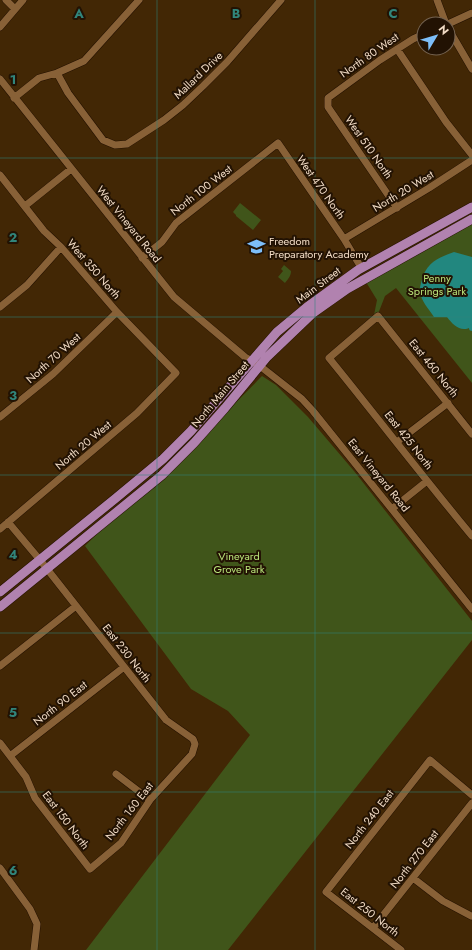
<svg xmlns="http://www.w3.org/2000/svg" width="472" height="950" viewBox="0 0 472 950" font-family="Jost,sans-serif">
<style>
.green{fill:#40551a}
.water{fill:#22877f}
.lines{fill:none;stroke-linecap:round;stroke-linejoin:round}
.canal{stroke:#22877f;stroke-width:6}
.minor-casing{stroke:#241100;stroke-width:8}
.major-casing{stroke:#241100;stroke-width:10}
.minor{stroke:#886137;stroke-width:7}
.major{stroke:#b182af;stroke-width:9}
.grid{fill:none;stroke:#31857b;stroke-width:1;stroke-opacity:0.55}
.labels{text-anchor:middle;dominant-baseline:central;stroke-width:4;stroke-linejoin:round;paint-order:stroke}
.street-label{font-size:11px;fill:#f2dcc6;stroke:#221203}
.poi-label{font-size:11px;fill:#f2dcc6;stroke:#221203;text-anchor:start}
.park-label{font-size:11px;fill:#b8e279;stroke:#221203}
.grid-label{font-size:13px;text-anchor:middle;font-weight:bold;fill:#31857b;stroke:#221203;stroke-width:4;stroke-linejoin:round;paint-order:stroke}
</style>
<rect width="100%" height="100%" fill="#422705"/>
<path class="green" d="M 240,203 L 261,220 L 253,230 L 236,216 L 236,215 L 233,212 Z
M 472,223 L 472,383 L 396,288 L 385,296 L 378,314 L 374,315 L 377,300 L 366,282 Z
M 284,265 L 291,271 C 291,276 288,279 285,283 L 278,277 L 283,271 L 281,269 Z
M 262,376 L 276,385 L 308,417 L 354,471 L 472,621 L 472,640 L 228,950 L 86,950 L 250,735 L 228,711 L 191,689 L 85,546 C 142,488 205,435 262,376 Z"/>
<path class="water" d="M 454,252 L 472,257 L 472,326 C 462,334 453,325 447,317 L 434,317 C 429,309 421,301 420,292 C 419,287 422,281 423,276 C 429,261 440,257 454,252 Z"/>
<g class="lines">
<path class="canal" d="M 472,327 L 472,328"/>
<defs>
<path id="minor" d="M 6,0 L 15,9
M 437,0 L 446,24
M 448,24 L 472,13
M 0,27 L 23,0
M 448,28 L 472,69
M 397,49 L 446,122 L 472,155
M 57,73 L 68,93 L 103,140 L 115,145 L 127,144 L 164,120 L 183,105 L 203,86 L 227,62 L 281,0
M 0,79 L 174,297 L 245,357 L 260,366 L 302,399 L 313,411 L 472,609
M 14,98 L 39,78 L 57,73 L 84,61 L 139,0
M 0,175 L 44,231 L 61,247 L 117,312 L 176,373 L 137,413 L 0,529
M 25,206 L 71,169
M 397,208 L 328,107 L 328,98 L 380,60 L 413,39 L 424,34
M 344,239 L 429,188 L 472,160
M 142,258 L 162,242 L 176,223 L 278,143 L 344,239 L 359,264
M 0,307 L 27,285 L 61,247
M 0,417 L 53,374 L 117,312
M 472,434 L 378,316 L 329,358 C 377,417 423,477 472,536
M 397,442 L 448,403
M 392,509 L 427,481
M 0,666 L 76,606
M 0,743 L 26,777 L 35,798 L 90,869 L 121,843 L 150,800 L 192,754 L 195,744 L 193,739 L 166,720 L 40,560 L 8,522
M 10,756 L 124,667
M 116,774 L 150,800
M 0,868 L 30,909 L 37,924 L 34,950
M 413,878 L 443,901 L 471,916
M 373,928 L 472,803
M 401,950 L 326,892 L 430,760 L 472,795"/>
<path id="major" d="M 0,592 L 116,498 L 163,459 L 191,431 L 277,332 L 307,307 L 358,270 L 472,207
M 0,607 L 162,475 L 194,443 L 225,408 L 267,357 L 313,313 L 347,289 L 472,219"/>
</defs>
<use href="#minor" class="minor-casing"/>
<use href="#major" class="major-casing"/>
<use href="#minor" class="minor"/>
<use href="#major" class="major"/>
</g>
<path class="grid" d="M 157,0 L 157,950M 315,0 L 315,950M 0,158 L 472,158M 0,317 L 472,317M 0,475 L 472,475M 0,633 L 472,633M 0,792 L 472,792"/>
<defs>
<symbol id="school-bare" viewBox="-9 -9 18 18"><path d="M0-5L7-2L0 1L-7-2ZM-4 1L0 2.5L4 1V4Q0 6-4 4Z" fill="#7dbef9" stroke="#221203" stroke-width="2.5" paint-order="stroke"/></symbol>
</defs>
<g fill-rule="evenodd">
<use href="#school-bare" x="244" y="234" width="25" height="25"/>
</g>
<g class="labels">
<g class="street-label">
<text transform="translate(369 55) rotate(-35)">North 80 West</text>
<text transform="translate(198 75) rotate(-44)">Mallard Drive</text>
<text transform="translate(369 147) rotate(55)">West 510 North</text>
<text transform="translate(321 187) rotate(55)">West 470 North</text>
<text transform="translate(201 190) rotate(-38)">North 100 West</text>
<text transform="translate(403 191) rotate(-31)">North 20 West</text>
<text transform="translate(129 224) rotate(51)">West Vineyard Road</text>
<text transform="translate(94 269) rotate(49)">West 350 North</text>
<text transform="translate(318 285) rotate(-37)">Main Street</text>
<text transform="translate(53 358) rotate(-42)">North 70 West</text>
<text transform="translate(434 368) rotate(51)">East 460 North</text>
<text transform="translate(220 394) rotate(-50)">North Main Street</text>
<text transform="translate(409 440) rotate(52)">East 425 North</text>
<text transform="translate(83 445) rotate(-40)">North 20 West</text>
<text transform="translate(379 475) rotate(51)">East Vineyard Road</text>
<text transform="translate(127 653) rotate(52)">East 230 North</text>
<text transform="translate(60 703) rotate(-38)">North 90 East</text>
<text transform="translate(129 811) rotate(-52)">North 160 East</text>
<text transform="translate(369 819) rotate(-52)">North 240 East</text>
<text transform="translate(66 820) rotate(53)">East 150 North</text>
<text transform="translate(414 859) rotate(-52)">North 270 East</text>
<text transform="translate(370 912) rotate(38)">East 250 North</text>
</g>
<g class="poi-label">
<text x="269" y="241">Freedom<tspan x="269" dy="13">Preparatory Academy</tspan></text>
</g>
<g class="park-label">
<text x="437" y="278">Penny<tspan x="437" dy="13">Springs Park</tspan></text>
<text x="239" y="556">Vineyard<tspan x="239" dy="13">Grove Park</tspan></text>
</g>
</g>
<g class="grid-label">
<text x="79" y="18">A</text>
<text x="236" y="18">B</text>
<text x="393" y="18">C</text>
<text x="13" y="84">1</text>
<text x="13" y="242">2</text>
<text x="13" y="400">3</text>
<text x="13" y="559">4</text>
<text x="13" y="717">5</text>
<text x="13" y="875">6</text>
</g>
<g transform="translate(436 36) rotate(52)"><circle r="19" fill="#221203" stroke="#756351"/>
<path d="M0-3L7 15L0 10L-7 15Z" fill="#7dbef9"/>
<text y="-6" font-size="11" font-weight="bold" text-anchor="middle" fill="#f2dcc6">N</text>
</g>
</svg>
